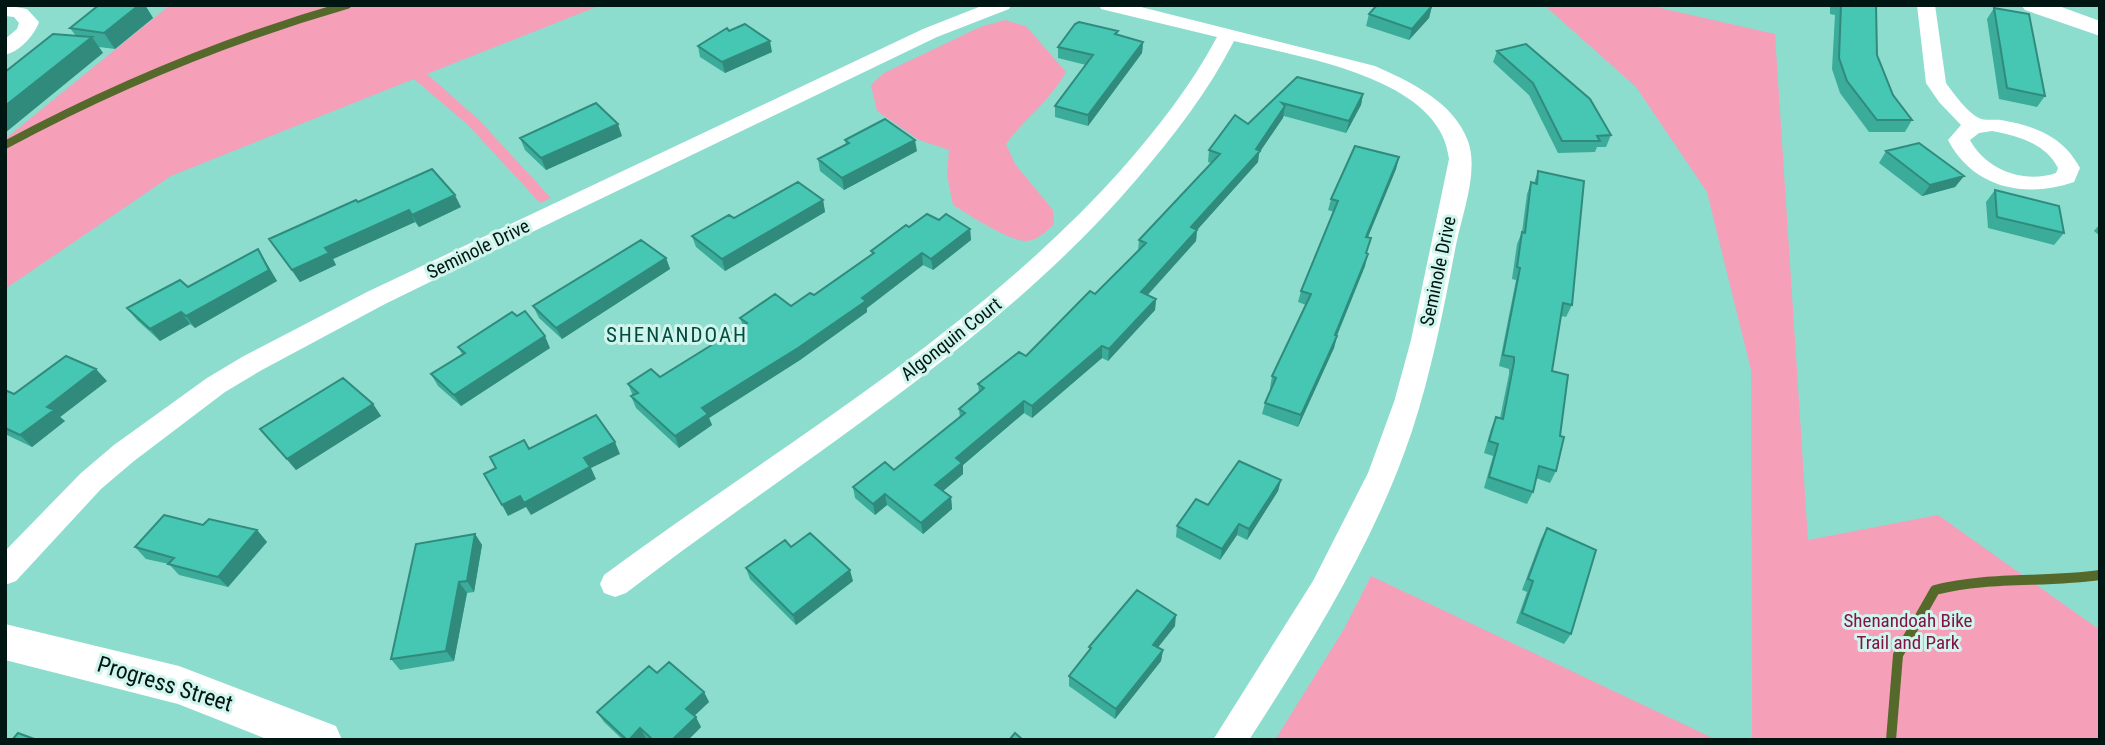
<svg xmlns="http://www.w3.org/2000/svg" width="2105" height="745" viewBox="0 0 2105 745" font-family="'Roboto Condensed',sans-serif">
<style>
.green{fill:#f59fb8}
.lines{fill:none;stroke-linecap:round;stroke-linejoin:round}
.stream-far1{stroke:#55692a;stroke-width:8}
.stream{stroke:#55692a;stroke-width:10}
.minor{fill:#fff;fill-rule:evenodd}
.tertiary{fill:#fff;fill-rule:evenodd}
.wall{fill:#3bab9a}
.shaded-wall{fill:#308b7d}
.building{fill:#45c7b3;stroke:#308b7d;stroke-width:2}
.labels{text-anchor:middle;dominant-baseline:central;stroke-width:6;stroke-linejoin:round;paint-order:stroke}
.street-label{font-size:19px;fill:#001612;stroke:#cff5ed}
.park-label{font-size:19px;fill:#811444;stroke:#cff5ed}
.neighbourhood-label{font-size:21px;letter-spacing:2px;fill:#044b42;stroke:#cff5ed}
.near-street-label{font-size:23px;fill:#001612;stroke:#cff5ed}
</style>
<rect width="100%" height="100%" fill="#8dddce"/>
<path class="green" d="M 170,5 L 601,5 L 427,74 L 479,120 L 551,198 L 540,203 L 468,125 L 414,79 L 171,176 L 5,289 L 5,139 Z
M 1544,5 L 1647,5 L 1775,34 L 1808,540 L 1938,515 L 2100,630 L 2100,740 L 1752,740 L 1751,370 L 1707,192 L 1636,87 Z
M 1005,20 L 1026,26 L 1066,72 C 1051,100 1025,118 1006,144 L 1015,164 L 1053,210 L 1054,224 C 1047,231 1038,240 1027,241 C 1010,242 968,214 953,205 L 947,175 L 949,150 L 919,140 L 877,111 L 871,85 L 884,73 L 980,27 Z
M 1371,576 L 1717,740 L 1275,740 L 1344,629 Z"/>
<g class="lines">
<path class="stream-far1" d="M 5,145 C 113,87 229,39 347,5"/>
<path class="stream" d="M 1891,740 L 1898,655 L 1935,590 C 1989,576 2045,583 2100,575"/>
<path class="minor" d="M 5,5 L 27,9 L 39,22 C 34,36 20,51 5,55 L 5,39 L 17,29 L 19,23 L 14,17 L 5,16 Z
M 984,5 L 1011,5 L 1009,9 L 937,37 L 565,216 L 385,304 L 260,371 L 225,392 L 134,461 L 101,489 L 16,581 L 5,585 L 5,551 L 81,473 L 114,445 L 207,378 L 242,357 L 367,292 L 923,29 Z
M 1099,5 L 1133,5 L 1375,66 C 1409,81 1454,102 1468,141 C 1479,172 1462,214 1456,245 C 1444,307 1432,370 1412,431 C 1375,542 1312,642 1249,740 L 1213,740 L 1313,581 L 1368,473 L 1394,402 L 1411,340 L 1449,159 C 1441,77 1299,57 1234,41 C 1208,92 1173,137 1136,180 C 993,347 799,460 626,593 L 615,597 L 604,593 L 600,584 L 604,575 C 780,445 974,334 1121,170 C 1157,129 1191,86 1217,37 L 1101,9 Z
M 1917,5 L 1935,5 L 1946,83 C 1954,94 1967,112 1979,118 C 1984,121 1994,119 2001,120 C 2035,126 2063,136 2080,168 L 2074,182 C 2025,199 1973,188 1948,140 L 1961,125 L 1939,102 L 1926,83 ZM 1992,131 C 2018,136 2045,143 2058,168 L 2056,173 C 2024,184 1986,170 1970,140 L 1979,133 Z"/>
<path class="tertiary" d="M 2021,5 L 2056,5 L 2100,21 L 2100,36 L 2025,10 Z
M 5,624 L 179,666 L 336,726 L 342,740 L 269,740 L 178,704 L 5,660 Z"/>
</g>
<path class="wall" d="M 99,5 L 145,5 L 153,18 L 115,49 L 99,47 L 103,53 L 76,36 L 70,28 Z
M 1830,5 L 1876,5 L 1877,55 L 1893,95 L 1912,120 L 1905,132 L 1869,132 L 1840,93 L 1832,69 L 1835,15 L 1830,14 Z
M 1432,6 L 1429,18 L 1409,40 L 1366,26 L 1369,14 Z
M 1994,8 L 2045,96 L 2037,107 L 1999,99 L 1987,19 Z
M 729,31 L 772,52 L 725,73 L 700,57 L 698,46 Z
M 1117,35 L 1143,42 L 1142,53 L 1088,126 L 1055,117 L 1055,106 L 1086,65 L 1058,58 L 1058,47 Z
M 1497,51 L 1611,135 L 1606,147 L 1597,147 L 1595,152 L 1558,153 L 1529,95 L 1493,62 Z
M 1297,77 L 1363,94 L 1361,105 L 1346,133 L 1284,116 L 1259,153 L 1258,162 L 1197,230 L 1196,241 L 1148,295 L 1156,299 L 1155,310 L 1108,361 L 1102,358 L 1032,418 L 1024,413 L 963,465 L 963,474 L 943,491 L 951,497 L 952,509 L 923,534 L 887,505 L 875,515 L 855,498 L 853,487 L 894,470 L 960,418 L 959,409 L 979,393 L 978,384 L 1026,356 L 1095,294 L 1138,251 L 1139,240 L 1211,163 L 1208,162 L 1209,150 L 1248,124 Z
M 622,136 L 546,170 L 525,150 L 520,138 Z
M 845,140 L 917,151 L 844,190 L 820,171 L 818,159 L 846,145 Z
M 1886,151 L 1964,176 L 1955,187 L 1922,196 L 1879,163 Z
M 1399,157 L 1396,169 L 1368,237 L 1365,266 L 1337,336 L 1334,348 L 1298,427 L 1262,414 L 1265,403 L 1271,388 L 1270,388 L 1272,376 L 1306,305 L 1298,302 L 1301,291 L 1334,212 L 1328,210 L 1331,199 Z
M 1538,171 L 1572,305 L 1566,317 L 1561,316 L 1552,371 L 1556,471 L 1550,483 L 1536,478 L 1533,492 L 1527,504 L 1484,488 L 1493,456 L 1484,453 L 1491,429 L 1496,417 L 1500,418 L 1509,374 L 1509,369 L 1499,366 L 1516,280 L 1512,279 L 1517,244 L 1522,232 L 1527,194 L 1531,182 L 1534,183 Z
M 1995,190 L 2064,233 L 2054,245 L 1988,228 L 1986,202 Z
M 823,200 L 825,212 L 725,271 L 696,247 L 692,236 L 734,218 Z
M 358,202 L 461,207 L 419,227 L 415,222 L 333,259 L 336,265 L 300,282 L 269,239 Z
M 939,220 L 970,229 L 971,240 L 933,270 L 923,265 L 867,308 L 867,312 L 800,360 L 709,418 L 712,425 L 679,448 L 636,408 L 631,396 L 633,396 L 628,384 L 660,377 L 743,326 L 740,318 L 791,306 L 814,295 L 872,254 L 871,251 L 909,227 Z
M 2100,224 L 2100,236 L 2094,231 Z
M 258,249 L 277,281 L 195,328 L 190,324 L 160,341 L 137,320 L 127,308 L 188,287 Z
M 666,258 L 670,269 L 562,339 L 539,318 L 533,306 Z
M 458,347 L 550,348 L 461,406 L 438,386 L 431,374 L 462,354 Z
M 107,381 L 60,417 L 65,421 L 32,447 L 5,434 L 5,390 L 14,394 Z
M 373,404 L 381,416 L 296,470 L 260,429 Z
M 1281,480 L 1278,491 L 1247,540 L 1237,535 L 1220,560 L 1176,537 L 1177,526 L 1208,505 Z
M 203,525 L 257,530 L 267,542 L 228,587 L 179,575 L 169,564 L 146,559 L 135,547 Z
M 1547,528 L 1571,634 L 1564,644 L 1516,623 L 1527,592 L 1522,590 L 1541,539 Z
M 475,534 L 482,545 L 474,592 L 467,593 L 454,661 L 400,670 L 391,659 Z
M 791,547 L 853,581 L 796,625 L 750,579 L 746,568 Z
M 1175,626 L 1158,647 L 1163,650 L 1161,661 L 1115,719 L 1069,686 L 1069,676 L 1089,652 L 1089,647 Z
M 657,673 L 704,692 L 709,702 L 694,716 L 701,727 L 688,740 L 648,740 L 646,738 L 645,740 L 623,740 L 604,722 L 597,712 Z"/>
<path class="shaded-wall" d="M 139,5 L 145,5 L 153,18 L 115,49 L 104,33 Z
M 1432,6 L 1429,18 L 1409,40 L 1412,29 Z
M 92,37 L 103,53 L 5,133 L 5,106 Z
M 770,41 L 772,52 L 725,73 L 722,62 Z
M 1143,42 L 1142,53 L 1088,126 L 1088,115 Z
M 1363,94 L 1361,105 L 1346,133 L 1349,121 Z
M 1285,106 L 1283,118 L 1259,153 L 1258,162 L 1197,230 L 1196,241 L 1140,303 L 1141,292 L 1191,227 L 1256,149 Z
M 618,124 L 622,136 L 546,170 L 541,158 Z
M 915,140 L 917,151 L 844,190 L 842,178 Z
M 1399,157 L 1396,169 L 1363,249 L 1366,237 Z
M 1964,176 L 1955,187 L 1922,196 L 1930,185 Z
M 455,195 L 461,207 L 419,227 L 412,215 Z
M 823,200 L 825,212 L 725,271 L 722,259 Z
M 409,210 L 415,222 L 333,259 L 336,265 L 300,282 L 292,270 L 325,248 Z
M 970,229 L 971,240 L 933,270 L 931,259 Z
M 258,249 L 277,281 L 195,328 L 186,316 Z
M 922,253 L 923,265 L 867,308 L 867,312 L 800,360 L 709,418 L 712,425 L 679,448 L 675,436 L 702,408 L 862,298 Z
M 1368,254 L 1365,266 L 1332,347 L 1335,335 Z
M 666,258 L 670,269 L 562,339 L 556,328 Z
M 1156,299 L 1155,310 L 1108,361 L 1109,349 Z
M 181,312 L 190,324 L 160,341 L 150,329 Z
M 545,336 L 550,348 L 461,406 L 454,395 Z
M 1337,336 L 1334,348 L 1298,427 L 1301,415 Z
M 1102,346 L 1102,358 L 1032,418 L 1032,406 Z
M 96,369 L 107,381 L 60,417 L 65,421 L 32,447 L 20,435 L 47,407 Z
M 1024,401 L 1024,413 L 963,465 L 963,474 L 937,496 L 935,485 L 956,458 Z
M 373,404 L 381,416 L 296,470 L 287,459 Z
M 615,442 L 620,454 L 591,468 L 596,479 L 531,515 L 526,507 L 508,516 L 502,505 L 584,458 Z
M 1281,480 L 1278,491 L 1247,540 L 1249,529 Z
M 885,494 L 887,505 L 875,515 L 873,504 Z
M 951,497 L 952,509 L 923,534 L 921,523 Z
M 1239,524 L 1237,535 L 1220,560 L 1222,549 Z
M 257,530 L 267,542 L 228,587 L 218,577 Z
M 475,534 L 482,545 L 474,592 L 467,581 Z
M 850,570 L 853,581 L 796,625 L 793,615 Z
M 459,582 L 467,593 L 454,661 L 446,651 Z
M 1176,615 L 1175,626 L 1152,655 L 1153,645 Z
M 1163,650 L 1161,661 L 1115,719 L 1116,709 Z
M 704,692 L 709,702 L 691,719 L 686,709 Z
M 696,717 L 701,727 L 688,740 L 672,740 Z
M 640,728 L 646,738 L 645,740 L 629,740 Z"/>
<path class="building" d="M 99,5 L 139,5 L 104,33 L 70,28 Z
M 1377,5 L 1429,5 L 1432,6 L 1412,29 L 1369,14 Z
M 1841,5 L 1876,5 L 1877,55 L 1893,95 L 1912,120 L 1877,120 L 1847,81 L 1839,58 Z
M 1994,8 L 2029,14 L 2045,96 L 2007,88 Z
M 1079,22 L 1118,31 L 1115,34 L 1143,42 L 1088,115 L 1055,106 L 1093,55 L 1058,47 L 1075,24 Z
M 745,24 L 770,41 L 722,62 L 698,46 L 727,28 L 729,31 Z
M 53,34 L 92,37 L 5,106 L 5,72 Z
M 1526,44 L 1590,99 L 1611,135 L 1597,136 L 1600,141 L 1562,141 L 1533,83 L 1497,51 Z
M 1297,77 L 1363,94 L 1349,121 L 1282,103 L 1285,106 L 1256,149 L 1260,151 L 1191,227 L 1197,230 L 1141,292 L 1156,299 L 1109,349 L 1102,346 L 1032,406 L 1024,401 L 956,458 L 962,463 L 935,485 L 951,497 L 921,523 L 885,494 L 873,504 L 853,487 L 885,462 L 894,470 L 965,413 L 959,409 L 984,388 L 978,384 L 1019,352 L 1026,356 L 1090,291 L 1095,294 L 1146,243 L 1139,240 L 1220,154 L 1209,150 L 1235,115 L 1248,124 Z
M 596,103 L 618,124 L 541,158 L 520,138 Z
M 885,119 L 915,140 L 842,178 L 818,159 L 849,143 L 845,140 Z
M 1919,143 L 1964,176 L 1930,185 L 1886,151 Z
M 1355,146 L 1399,157 L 1366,237 L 1371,238 L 1366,253 L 1368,254 L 1335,335 L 1337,336 L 1301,415 L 1265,403 L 1276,378 L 1272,376 L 1311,294 L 1301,291 L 1338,201 L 1331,199 Z
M 432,169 L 455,195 L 412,215 L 409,210 L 325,248 L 329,253 L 292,270 L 269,239 L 356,200 L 358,202 Z
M 1538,171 L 1584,181 L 1572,305 L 1563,303 L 1552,371 L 1568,375 L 1560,436 L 1564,437 L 1556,471 L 1539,466 L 1533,492 L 1489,477 L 1498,444 L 1489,441 L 1496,417 L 1503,419 L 1514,362 L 1514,357 L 1503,355 L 1520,268 L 1517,267 L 1522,232 L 1525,233 L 1531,182 L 1537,184 Z
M 798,182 L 823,200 L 722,259 L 692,236 L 729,215 L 734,218 Z
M 1995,190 L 2059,206 L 2064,233 L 1997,217 Z
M 927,214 L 939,220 L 946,214 L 970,229 L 931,259 L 922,253 L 862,298 L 866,301 L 798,348 L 702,408 L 708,414 L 675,436 L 631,396 L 638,393 L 628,384 L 651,369 L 660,377 L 747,323 L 740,318 L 775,294 L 791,306 L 810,293 L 814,295 L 874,253 L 871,251 L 906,225 L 909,227 Z
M 641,240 L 666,258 L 556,328 L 533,306 Z
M 258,249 L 269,270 L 186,316 L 181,312 L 150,329 L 127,308 L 180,280 L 188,287 Z
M 525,311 L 545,336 L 454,395 L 431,374 L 465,353 L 458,347 L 512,312 L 517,316 Z
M 66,356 L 96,369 L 47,407 L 54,410 L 20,435 L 5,428 L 5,390 L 14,394 Z
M 343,378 L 373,404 L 287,459 L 260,429 Z
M 596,415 L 615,442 L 584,458 L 590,467 L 524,503 L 520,496 L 502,505 L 484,474 L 496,468 L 490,457 L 524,440 L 529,449 Z
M 1239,461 L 1281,480 L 1249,529 L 1239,524 L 1222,549 L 1177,526 L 1196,499 L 1208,505 Z
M 164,515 L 203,525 L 209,519 L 257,530 L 218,577 L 168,564 L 174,558 L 135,547 Z
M 1547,528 L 1596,550 L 1571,634 L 1522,613 L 1533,581 L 1528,579 Z
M 810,533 L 850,570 L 793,615 L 746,568 L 785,540 L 791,547 Z
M 475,534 L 467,581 L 459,582 L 446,651 L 391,659 L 416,544 Z
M 1137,590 L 1176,615 L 1153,645 L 1163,650 L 1116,709 L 1069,676 L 1091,648 L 1089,647 Z
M 669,662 L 704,692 L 686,709 L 696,717 L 672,740 L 653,740 L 640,728 L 629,740 L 627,740 L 597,712 L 649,666 L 657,673 Z
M 18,733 L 37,740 L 12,740 Z
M 1015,733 L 1023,740 L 1009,740 Z"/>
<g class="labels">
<g class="street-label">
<text transform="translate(478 249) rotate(-26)">Seminole Drive</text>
<text transform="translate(1438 271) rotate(-78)">Seminole Drive</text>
<text transform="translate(951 339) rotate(-38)">Algonquin Court</text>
</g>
<g class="park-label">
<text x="1908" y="620">Shenandoah Bike<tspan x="1908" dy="22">Trail and Park</tspan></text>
</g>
<g class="neighbourhood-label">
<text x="677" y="335">SHENANDOAH</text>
</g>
<g class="near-street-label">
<text transform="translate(165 684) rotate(17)">Progress Street</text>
</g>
</g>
<rect width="2105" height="745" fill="none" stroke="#001612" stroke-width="14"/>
</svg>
